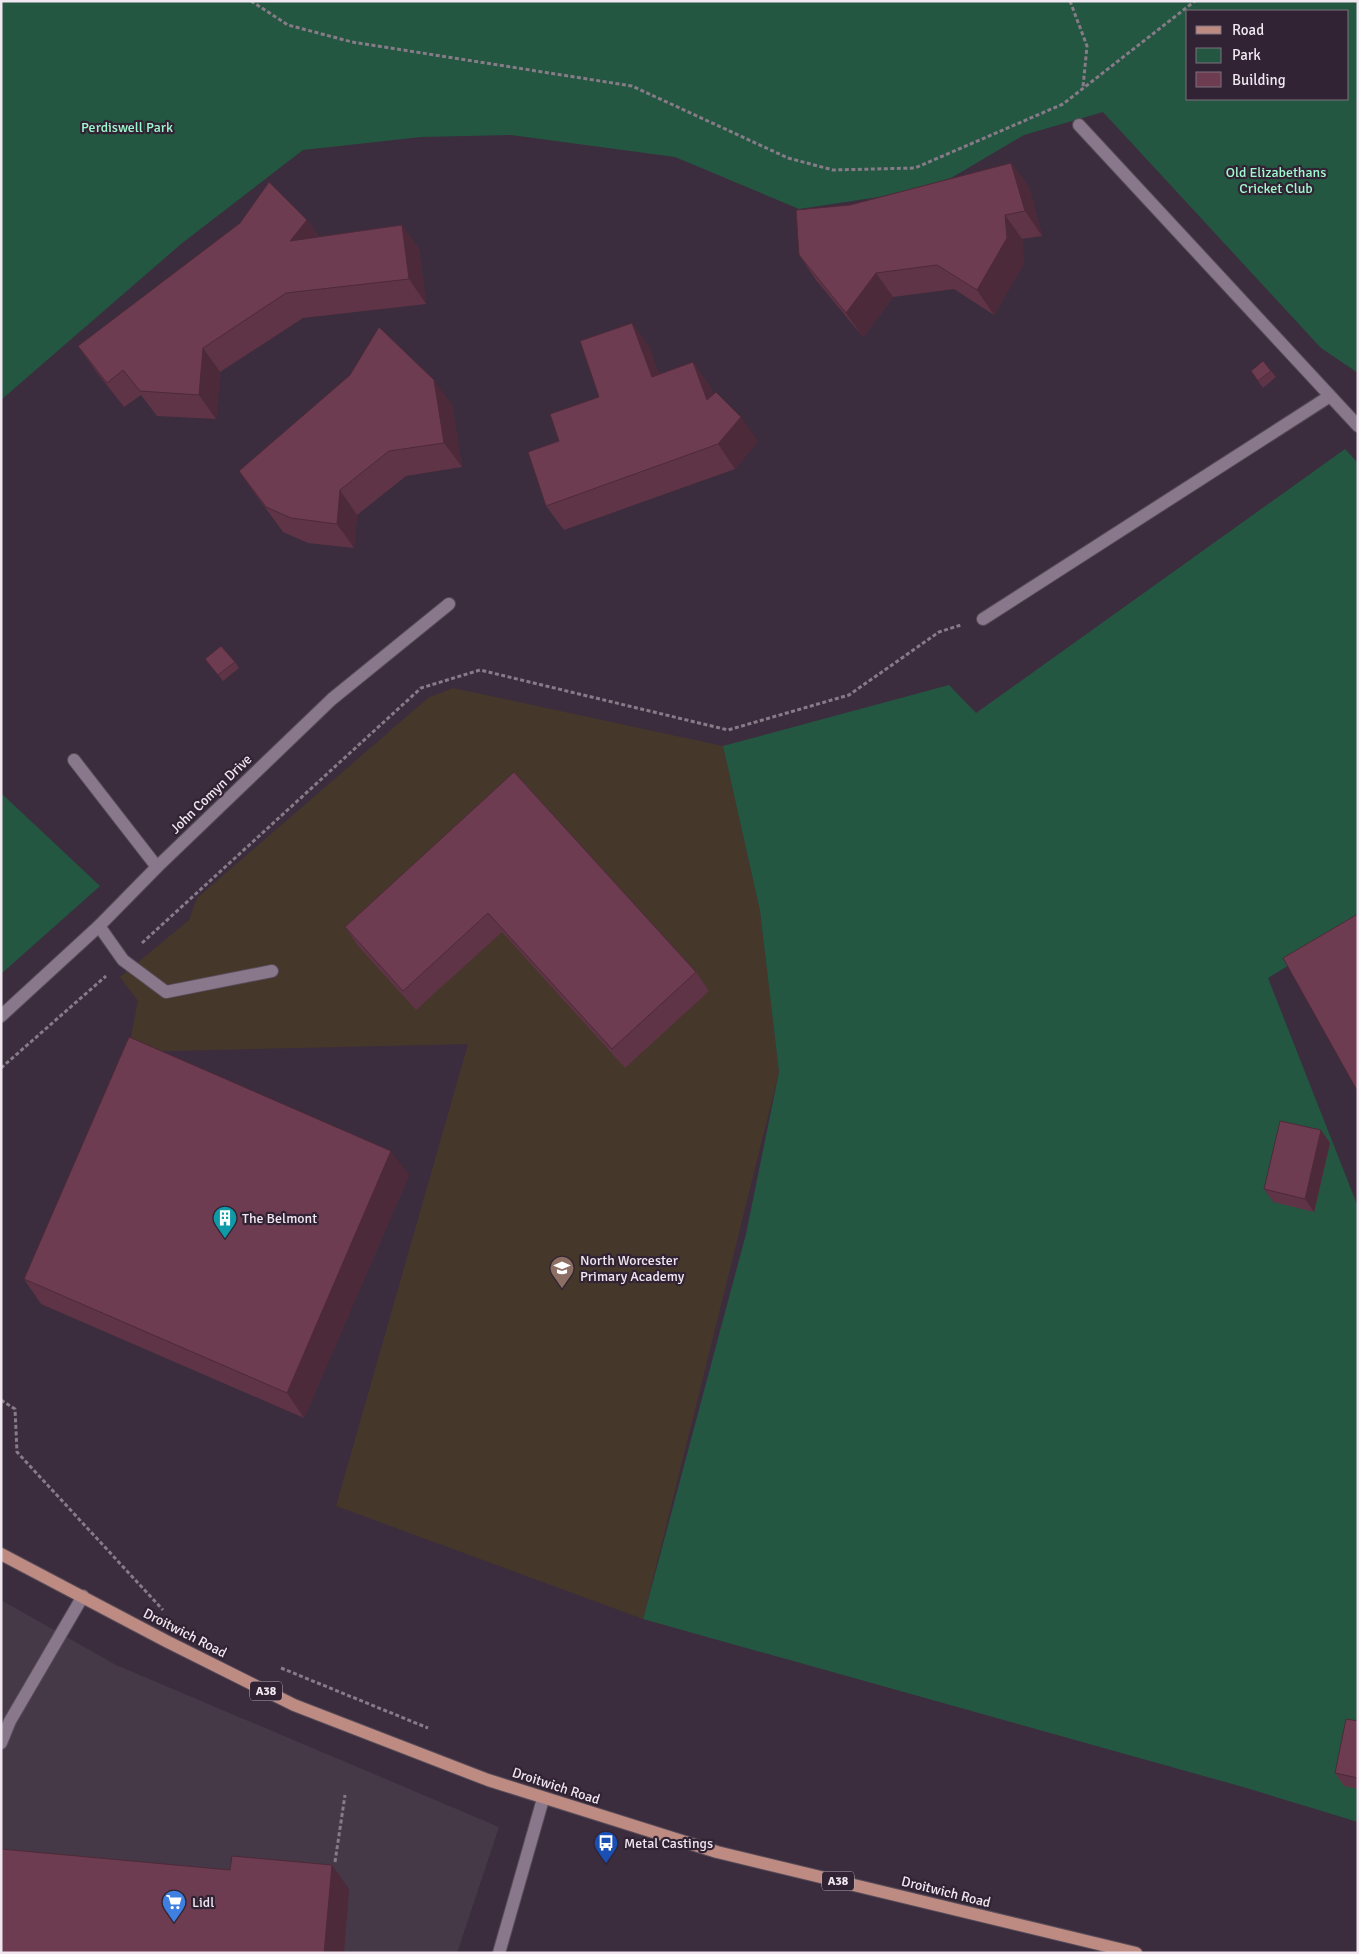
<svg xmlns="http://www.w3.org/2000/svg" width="1359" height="1954" viewBox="0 0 1359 1954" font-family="Signika,sans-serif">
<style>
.commercial{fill:#453947}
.education{fill:#46372b}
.green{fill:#245741;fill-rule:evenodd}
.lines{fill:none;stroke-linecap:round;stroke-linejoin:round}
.service-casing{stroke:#584c59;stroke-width:14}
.minor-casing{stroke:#584c59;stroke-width:14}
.primary-casing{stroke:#584c59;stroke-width:14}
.path{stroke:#877b88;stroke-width:3;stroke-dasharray:4 2.5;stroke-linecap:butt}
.service{stroke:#89788b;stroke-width:12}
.minor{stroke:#89788b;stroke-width:12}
.primary{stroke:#be8b83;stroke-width:12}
.wall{fill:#5f3446}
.shaded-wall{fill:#4d2a39}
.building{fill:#6e3c51;stroke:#4d2a39}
.labels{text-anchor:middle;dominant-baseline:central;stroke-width:4.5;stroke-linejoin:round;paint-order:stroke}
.shield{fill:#312333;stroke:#b7acb8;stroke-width:1}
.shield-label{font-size:12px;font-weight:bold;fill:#f0e7f1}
.park-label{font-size:14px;fill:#9ff9ce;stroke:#312333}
.street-label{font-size:14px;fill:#f0e7f1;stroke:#312333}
.poi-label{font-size:14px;fill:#f0e7f1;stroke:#312333;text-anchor:start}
</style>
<rect width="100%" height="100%" fill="#3b2d3d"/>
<path class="commercial" d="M 1,1600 L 116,1665 L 499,1827 L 457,1953 L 1,1953 Z"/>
<path class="education" d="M 453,688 L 723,746 L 760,911 L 779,1072 L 643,1619 L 336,1506 L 468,1044 L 128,1052 L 138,1001 L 120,977 L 189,920 L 197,898 L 428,698 Z"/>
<path class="green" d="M 1,1 L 1358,1 L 1358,373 L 1321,348 L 1103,112 L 1024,135 L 951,178 L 892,195 L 799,209 L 675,157 L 511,135 L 421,137 L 303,150 L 181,244 L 1,400 ZM 1188,11 L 1348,11 L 1348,99 L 1188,99 Z
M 1345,449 L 1358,463 L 1358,923 L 1268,978 L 1358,1207 L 1358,1822 L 1243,1787 L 643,1619 L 746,1234 L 779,1072 L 760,911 L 723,746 L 949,685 L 976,713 Z
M 1,793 L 100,886 L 1,974 Z"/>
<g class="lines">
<defs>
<path id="service" d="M 1079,125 L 1358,426
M 983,619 L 1330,396
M 74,760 L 157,867
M 99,926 L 123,960 L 166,992 L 272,971
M 1,1743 L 10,1721 L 83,1596
M 499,1953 L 543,1799"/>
<path id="minor" d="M 1,1016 L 99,926 L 157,867 L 332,699 L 449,604"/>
<path id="primary" d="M 1,1554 L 166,1641 L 294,1705 L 488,1780 L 717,1852 L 1136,1953"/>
</defs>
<use href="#service" class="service-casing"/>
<use href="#minor" class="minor-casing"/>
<use href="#primary" class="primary-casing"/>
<path class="path" d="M 251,1 L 288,25 L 352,42 L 632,86 L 788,158 L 833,170 L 915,168 L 1063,104 L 1195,1
M 1070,1 L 1087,46 L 1083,87
M 142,943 L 421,688 L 480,670 L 728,730 L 849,695 L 939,632 L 961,625
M 1,1068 L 106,976
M 1,1400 L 15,1409 L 17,1452 L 163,1610
M 281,1668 L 428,1728
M 335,1862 L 345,1795"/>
<use href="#service" class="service"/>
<use href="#minor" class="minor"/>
<use href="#primary" class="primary"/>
</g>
<path class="wall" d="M 1011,163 L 1029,187 L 1042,236 L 1022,239 L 1024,263 L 994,315 L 954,289 L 893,297 L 863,337 L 816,280 L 799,255 L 850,205 Z
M 307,220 L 319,237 L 402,225 L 419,249 L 426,304 L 303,318 L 220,372 L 216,419 L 157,416 L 141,395 L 124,407 L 95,370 L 78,346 Z
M 632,323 L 649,347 L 659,374 L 693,362 L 710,387 L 713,395 L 758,441 L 735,469 L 564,530 L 546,506 L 559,441 L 599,397 Z
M 1263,361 L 1276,377 L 1263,388 L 1251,371 Z
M 452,405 L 462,467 L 406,476 L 357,515 L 354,548 L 308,543 L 283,532 L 256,495 L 239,471 Z
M 205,659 L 235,662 L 239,668 L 223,681 Z
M 514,772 L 696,972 L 709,991 L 625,1068 L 502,932 L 416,1010 L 358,946 L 345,927 Z
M 1321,1130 L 1330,1143 L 1314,1212 L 1273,1202 L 1264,1189 Z
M 409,1175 L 304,1418 L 41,1304 L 24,1279 Z
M 1358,1721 L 1358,1789 L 1344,1786 L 1335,1773 Z"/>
<path class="shaded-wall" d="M 1011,163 L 1029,187 L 1042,236 L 1025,211 Z
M 1005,215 L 1022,239 L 1024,263 L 994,315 L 977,290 Z
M 307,220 L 324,245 L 290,241 Z
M 402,225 L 419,249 L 426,304 L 409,279 Z
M 876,273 L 893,297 L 863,337 L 846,313 Z
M 632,323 L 649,347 L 669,401 L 652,377 Z
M 203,348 L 220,372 L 216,419 L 199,395 Z
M 693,362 L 710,387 L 724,425 L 707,400 Z
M 434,380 L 452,405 L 462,467 L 444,443 Z
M 741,417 L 758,441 L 735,469 L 718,444 Z
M 340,490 L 357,515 L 354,548 L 337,524 Z
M 1321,1130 L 1330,1143 L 1314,1212 L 1305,1199 Z
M 391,1151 L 409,1175 L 304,1418 L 287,1393 Z
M 332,1865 L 349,1889 L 344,1953 L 324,1953 Z"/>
<path class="building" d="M 1011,163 L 1025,211 L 1005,215 L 1007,238 L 977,290 L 937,265 L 876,273 L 846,313 L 799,255 L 796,210 L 850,205 Z
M 269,182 L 307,220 L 290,241 L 402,225 L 409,279 L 286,293 L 203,348 L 199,395 L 140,391 L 123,370 L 107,383 L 78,346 L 240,223 Z
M 632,323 L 652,377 L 693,362 L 707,400 L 716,392 L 741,417 L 718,444 L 546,506 L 528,452 L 559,441 L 550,414 L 599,397 L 580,341 Z
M 379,327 L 434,380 L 444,443 L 389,451 L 340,490 L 337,524 L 291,518 L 266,507 L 239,471 L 350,375 Z
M 1263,361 L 1271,371 L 1258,381 L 1251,371 Z
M 221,646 L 235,662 L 218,675 L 205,659 Z
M 514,772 L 696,972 L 612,1049 L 488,913 L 403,991 L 345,927 Z
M 1358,914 L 1358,1092 L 1283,958 Z
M 129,1037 L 391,1151 L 287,1393 L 24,1279 Z
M 1280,1121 L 1321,1130 L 1305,1199 L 1264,1189 Z
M 1346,1719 L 1358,1721 L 1358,1778 L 1335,1773 Z
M 1,1849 L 230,1870 L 232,1856 L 332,1865 L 324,1953 L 1,1953 Z"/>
<defs>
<symbol id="building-pin" viewBox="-11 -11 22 30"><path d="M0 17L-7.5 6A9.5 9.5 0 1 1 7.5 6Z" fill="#0f9aa8" stroke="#312333"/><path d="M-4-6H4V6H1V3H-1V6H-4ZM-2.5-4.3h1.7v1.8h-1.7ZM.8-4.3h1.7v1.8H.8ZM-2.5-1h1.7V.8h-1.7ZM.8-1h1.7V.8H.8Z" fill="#fff"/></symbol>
<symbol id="school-pin" viewBox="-11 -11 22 30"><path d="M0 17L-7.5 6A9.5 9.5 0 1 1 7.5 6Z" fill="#8d6e63" stroke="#312333"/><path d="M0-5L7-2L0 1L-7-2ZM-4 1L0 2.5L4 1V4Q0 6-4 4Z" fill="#fff"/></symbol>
<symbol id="bus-pin" viewBox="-11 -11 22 30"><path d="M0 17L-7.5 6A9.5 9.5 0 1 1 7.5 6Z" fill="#1a4fb4" stroke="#312333"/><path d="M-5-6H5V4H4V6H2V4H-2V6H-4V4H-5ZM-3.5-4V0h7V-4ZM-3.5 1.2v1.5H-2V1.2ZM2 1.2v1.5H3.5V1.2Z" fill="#fff"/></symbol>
<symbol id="supermarket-pin" viewBox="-11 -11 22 30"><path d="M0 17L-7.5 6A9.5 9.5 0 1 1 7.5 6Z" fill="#3f7fe0" stroke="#312333"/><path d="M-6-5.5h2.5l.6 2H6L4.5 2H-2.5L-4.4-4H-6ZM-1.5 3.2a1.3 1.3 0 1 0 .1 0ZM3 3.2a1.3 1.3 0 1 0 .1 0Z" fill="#fff"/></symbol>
</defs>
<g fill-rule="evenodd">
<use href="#building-pin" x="211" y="1204" width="28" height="38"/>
<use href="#school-pin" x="548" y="1254" width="28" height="38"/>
<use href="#bus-pin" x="592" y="1829" width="28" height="38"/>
<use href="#supermarket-pin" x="160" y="1888" width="28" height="38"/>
</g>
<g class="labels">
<g class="shield">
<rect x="250" y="1681.5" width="32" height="19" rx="4"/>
<rect x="822" y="1871.5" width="32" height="19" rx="4"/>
</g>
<g class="shield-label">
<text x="266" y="1691">A38</text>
<text x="838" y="1881">A38</text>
</g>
<g class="park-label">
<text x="127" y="127">Perdiswell Park</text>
<text x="1276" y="172">Old Elizabethans<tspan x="1276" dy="16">Cricket Club</tspan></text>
</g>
<g class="street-label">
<text transform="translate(211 794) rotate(-44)">John Comyn Drive</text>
<text transform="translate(185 1633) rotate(27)">Droitwich Road</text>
<text transform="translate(556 1786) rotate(18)">Droitwich Road</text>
<text transform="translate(946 1892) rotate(14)">Droitwich Road</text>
</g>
<g class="poi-label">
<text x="242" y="1218">The Belmont</text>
<text x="580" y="1260">North Worcester<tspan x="580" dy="16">Primary Academy</tspan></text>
<text x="624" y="1843">Metal Castings</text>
<text x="192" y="1902">Lidl</text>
</g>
</g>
<rect width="1359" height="1954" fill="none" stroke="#f0e7f1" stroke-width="5"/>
<rect x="1186" y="10" width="162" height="90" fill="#312333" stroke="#7d717f"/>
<rect x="1196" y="26" width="25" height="8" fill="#be8b83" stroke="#7d717f"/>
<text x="1232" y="35" font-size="15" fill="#f0e7f1">Road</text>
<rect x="1196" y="48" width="25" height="15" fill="#245741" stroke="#7d717f"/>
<text x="1232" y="60" font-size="15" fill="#f0e7f1">Park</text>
<rect x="1196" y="72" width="25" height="15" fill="#6e3c51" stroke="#7d717f"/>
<text x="1232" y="85" font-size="15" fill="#f0e7f1">Building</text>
</svg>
